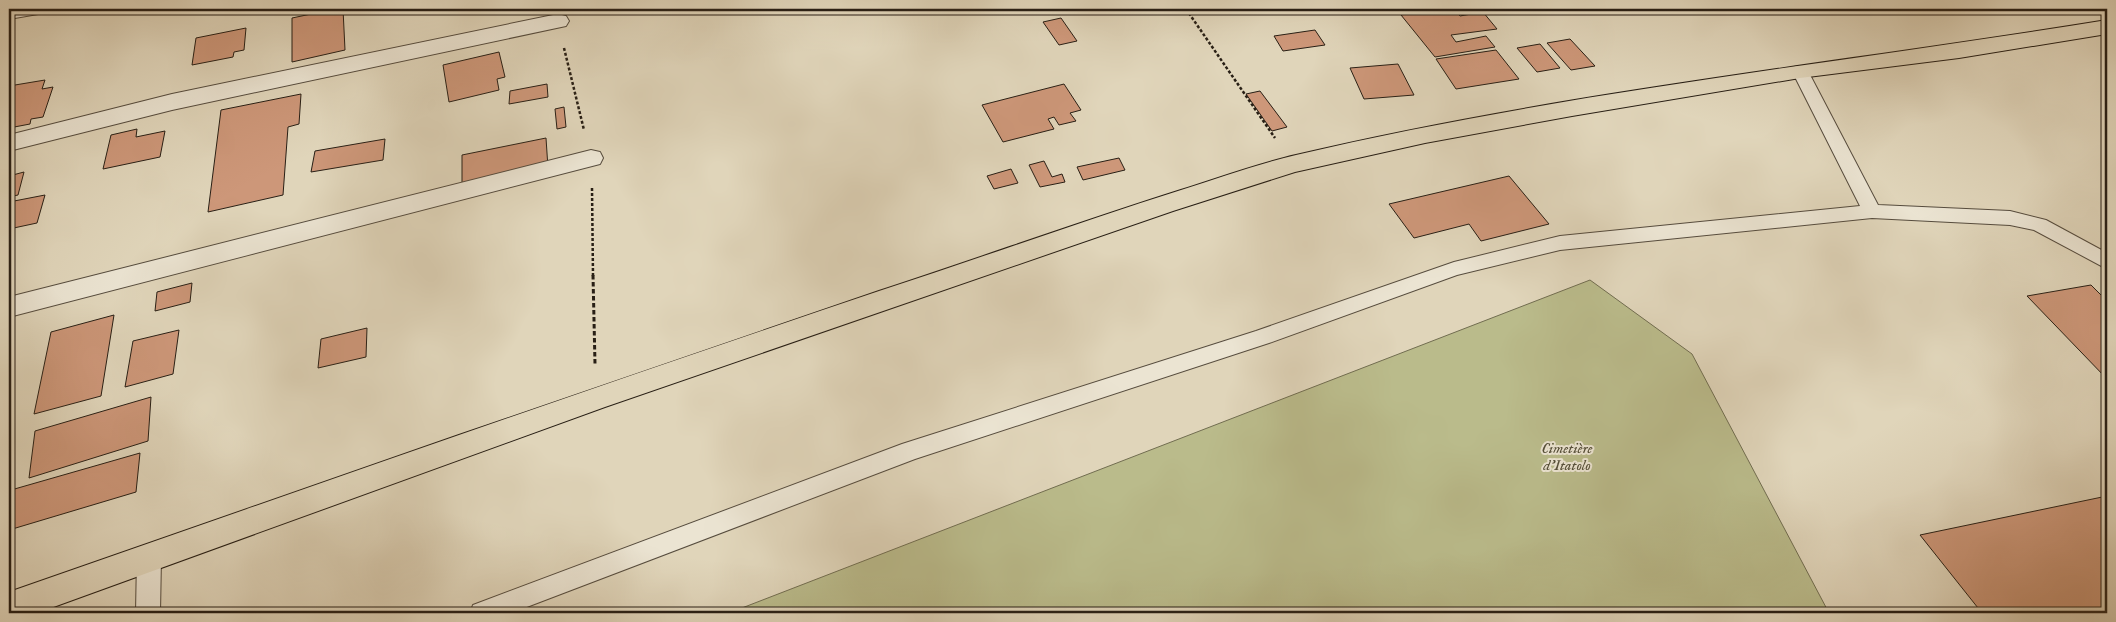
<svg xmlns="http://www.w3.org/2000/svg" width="2116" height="622" viewBox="0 0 2116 622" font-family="'IM FELL English',serif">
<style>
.green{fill:#babb8b;stroke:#716d50}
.building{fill:#cd9779;stroke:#281f15}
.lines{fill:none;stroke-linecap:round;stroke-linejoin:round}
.lane-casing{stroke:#564c3e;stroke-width:2}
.street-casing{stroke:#564c3e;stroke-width:2}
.highway-casing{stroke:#281f15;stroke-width:2}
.path-far1{stroke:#281f15;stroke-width:2.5;stroke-dasharray:3 2;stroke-linecap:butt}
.path{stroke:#281f15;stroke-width:3;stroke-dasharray:4.5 2.5;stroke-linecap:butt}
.lane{fill:#ebe4d2;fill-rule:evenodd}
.street{fill:#ebe4d2;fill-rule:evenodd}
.highway{fill:#e0d5ba;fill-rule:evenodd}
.labels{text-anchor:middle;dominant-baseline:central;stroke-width:4;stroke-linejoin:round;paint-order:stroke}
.park-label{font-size:15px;font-style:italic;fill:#544e38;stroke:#ebe4d2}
</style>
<rect width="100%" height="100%" fill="#e0d5ba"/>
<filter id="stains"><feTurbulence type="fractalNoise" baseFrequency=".004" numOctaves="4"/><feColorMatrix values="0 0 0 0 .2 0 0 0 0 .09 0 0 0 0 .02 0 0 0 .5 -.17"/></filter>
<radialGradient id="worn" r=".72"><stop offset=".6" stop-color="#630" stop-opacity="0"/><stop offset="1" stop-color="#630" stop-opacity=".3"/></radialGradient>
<path class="green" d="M 1590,280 L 1692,354 L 1829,613 L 729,613 Z"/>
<path class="building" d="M 335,9 L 343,9 L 345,50 L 292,62 L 292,18 Z
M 1434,9 L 1454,9 L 1460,16 L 1483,12 L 1497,29 L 1451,35 L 1456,42 L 1486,36 L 1495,47 L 1435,57 L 1401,15 Z
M 1456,9 L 1479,9 L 1482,12 L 1461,15 Z
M 1061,18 L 1077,41 L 1059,45 L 1043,22 Z
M 246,28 L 244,50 L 234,52 L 233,57 L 192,65 L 196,38 Z
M 1315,30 L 1325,45 L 1283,51 L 1274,36 Z
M 1570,39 L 1595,66 L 1571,70 L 1547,43 Z
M 1540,44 L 1560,68 L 1537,72 L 1517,48 Z
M 1496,50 L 1519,79 L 1456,89 L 1436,59 Z
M 499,52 L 505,77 L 497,79 L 499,90 L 449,102 L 443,65 Z
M 1398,64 L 1414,95 L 1364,99 L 1350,68 Z
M 45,80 L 42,89 L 53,87 L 43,117 L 31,119 L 30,124 L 9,128 L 9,86 Z
M 547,84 L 548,97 L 509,104 L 510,91 Z
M 1064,84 L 1081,110 L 1070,113 L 1076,121 L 1059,125 L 1054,117 L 1048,119 L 1054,129 L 1003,142 L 982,105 Z
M 1260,91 L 1287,127 L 1272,131 L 1246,94 Z
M 301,94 L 299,124 L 288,127 L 283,195 L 208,212 L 221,110 Z
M 564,107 L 566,127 L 557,129 L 555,109 Z
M 137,129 L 136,137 L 165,131 L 160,157 L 103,169 L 111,135 Z
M 546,138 L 548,168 L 462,186 L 462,155 Z
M 385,139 L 383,160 L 311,172 L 315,151 Z
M 1119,158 L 1125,170 L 1083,180 L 1077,167 Z
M 1044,161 L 1052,177 L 1062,174 L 1065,182 L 1040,187 L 1029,165 Z
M 1011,169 L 1018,183 L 994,189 L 987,176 Z
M 24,172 L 18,195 L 9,197 L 9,176 Z
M 1509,176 L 1549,224 L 1481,241 L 1469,224 L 1414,238 L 1389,204 Z
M 45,195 L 37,223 L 9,229 L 9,202 Z
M 192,283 L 190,302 L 155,311 L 157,292 Z
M 2091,285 L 2107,301 L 2107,379 L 2027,296 Z
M 114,315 L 101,396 L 34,414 L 51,332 Z
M 367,328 L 366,357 L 318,368 L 321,339 Z
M 179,330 L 173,374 L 125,387 L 133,341 Z
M 151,397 L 148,441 L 29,478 L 35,431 Z
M 140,453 L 136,492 L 9,530 L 11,490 Z
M 2107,496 L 2107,613 L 1982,613 L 1920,535 Z"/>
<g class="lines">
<defs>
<path id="lane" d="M 1800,66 L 1806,67 L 1808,71 L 1878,205 L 2010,211 L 2046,220 L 2107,253 L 2107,269 L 2034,230 L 2010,225 L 1872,218 L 1560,250 L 1457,275 L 1269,343 L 915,459 L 511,613 L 470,613 L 473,605 L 902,444 L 1256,331 L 1454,262 L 1560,236 L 1860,206 L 1792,71 L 1794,67 Z
M 149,546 L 157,549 L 161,557 L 160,613 L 136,613 L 137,557 L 141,549 Z"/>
<path id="street" d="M 9,9 L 41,9 L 38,14 L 9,19 Z
M 558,14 L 566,16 L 569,21 L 566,26 L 172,110 L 9,151 L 9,135 L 172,94 Z
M 591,150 L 600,152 L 603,158 L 600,164 L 9,317 L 9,297 Z"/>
<path id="highway" d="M 2107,20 L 2107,34 L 1959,58 L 1800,78 L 1572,116 L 1425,143 L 1295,172 L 1173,211 L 605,407 L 37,613 L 9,613 L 9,592 C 299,491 588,389 879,291 C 980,258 1080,222 1181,190 C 1219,178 1257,164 1296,155 C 1563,92 1836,64 2107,20 Z"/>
</defs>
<use href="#lane" class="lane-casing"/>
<use href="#street" class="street-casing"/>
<use href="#highway" class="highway-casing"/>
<path class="path-far1" d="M 1186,9 L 1275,138
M 564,48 L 584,130
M 592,188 L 593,276"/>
<path class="path" d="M 593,275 L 595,364"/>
<use href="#lane" class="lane"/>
<use href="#street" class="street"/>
<use href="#highway" class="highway"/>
</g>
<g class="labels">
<g class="park-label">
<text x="1567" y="448">Cimetière<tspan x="1567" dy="17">d'Itatolo</tspan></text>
</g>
</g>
<rect width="2116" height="622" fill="none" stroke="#e0d5ba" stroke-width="30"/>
<rect x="10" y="10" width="2096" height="602" fill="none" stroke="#281f15" stroke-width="2.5"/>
<rect x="15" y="15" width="2086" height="592" fill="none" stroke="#281f15"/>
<rect width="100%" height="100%" filter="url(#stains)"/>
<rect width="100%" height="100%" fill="url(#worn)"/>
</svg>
